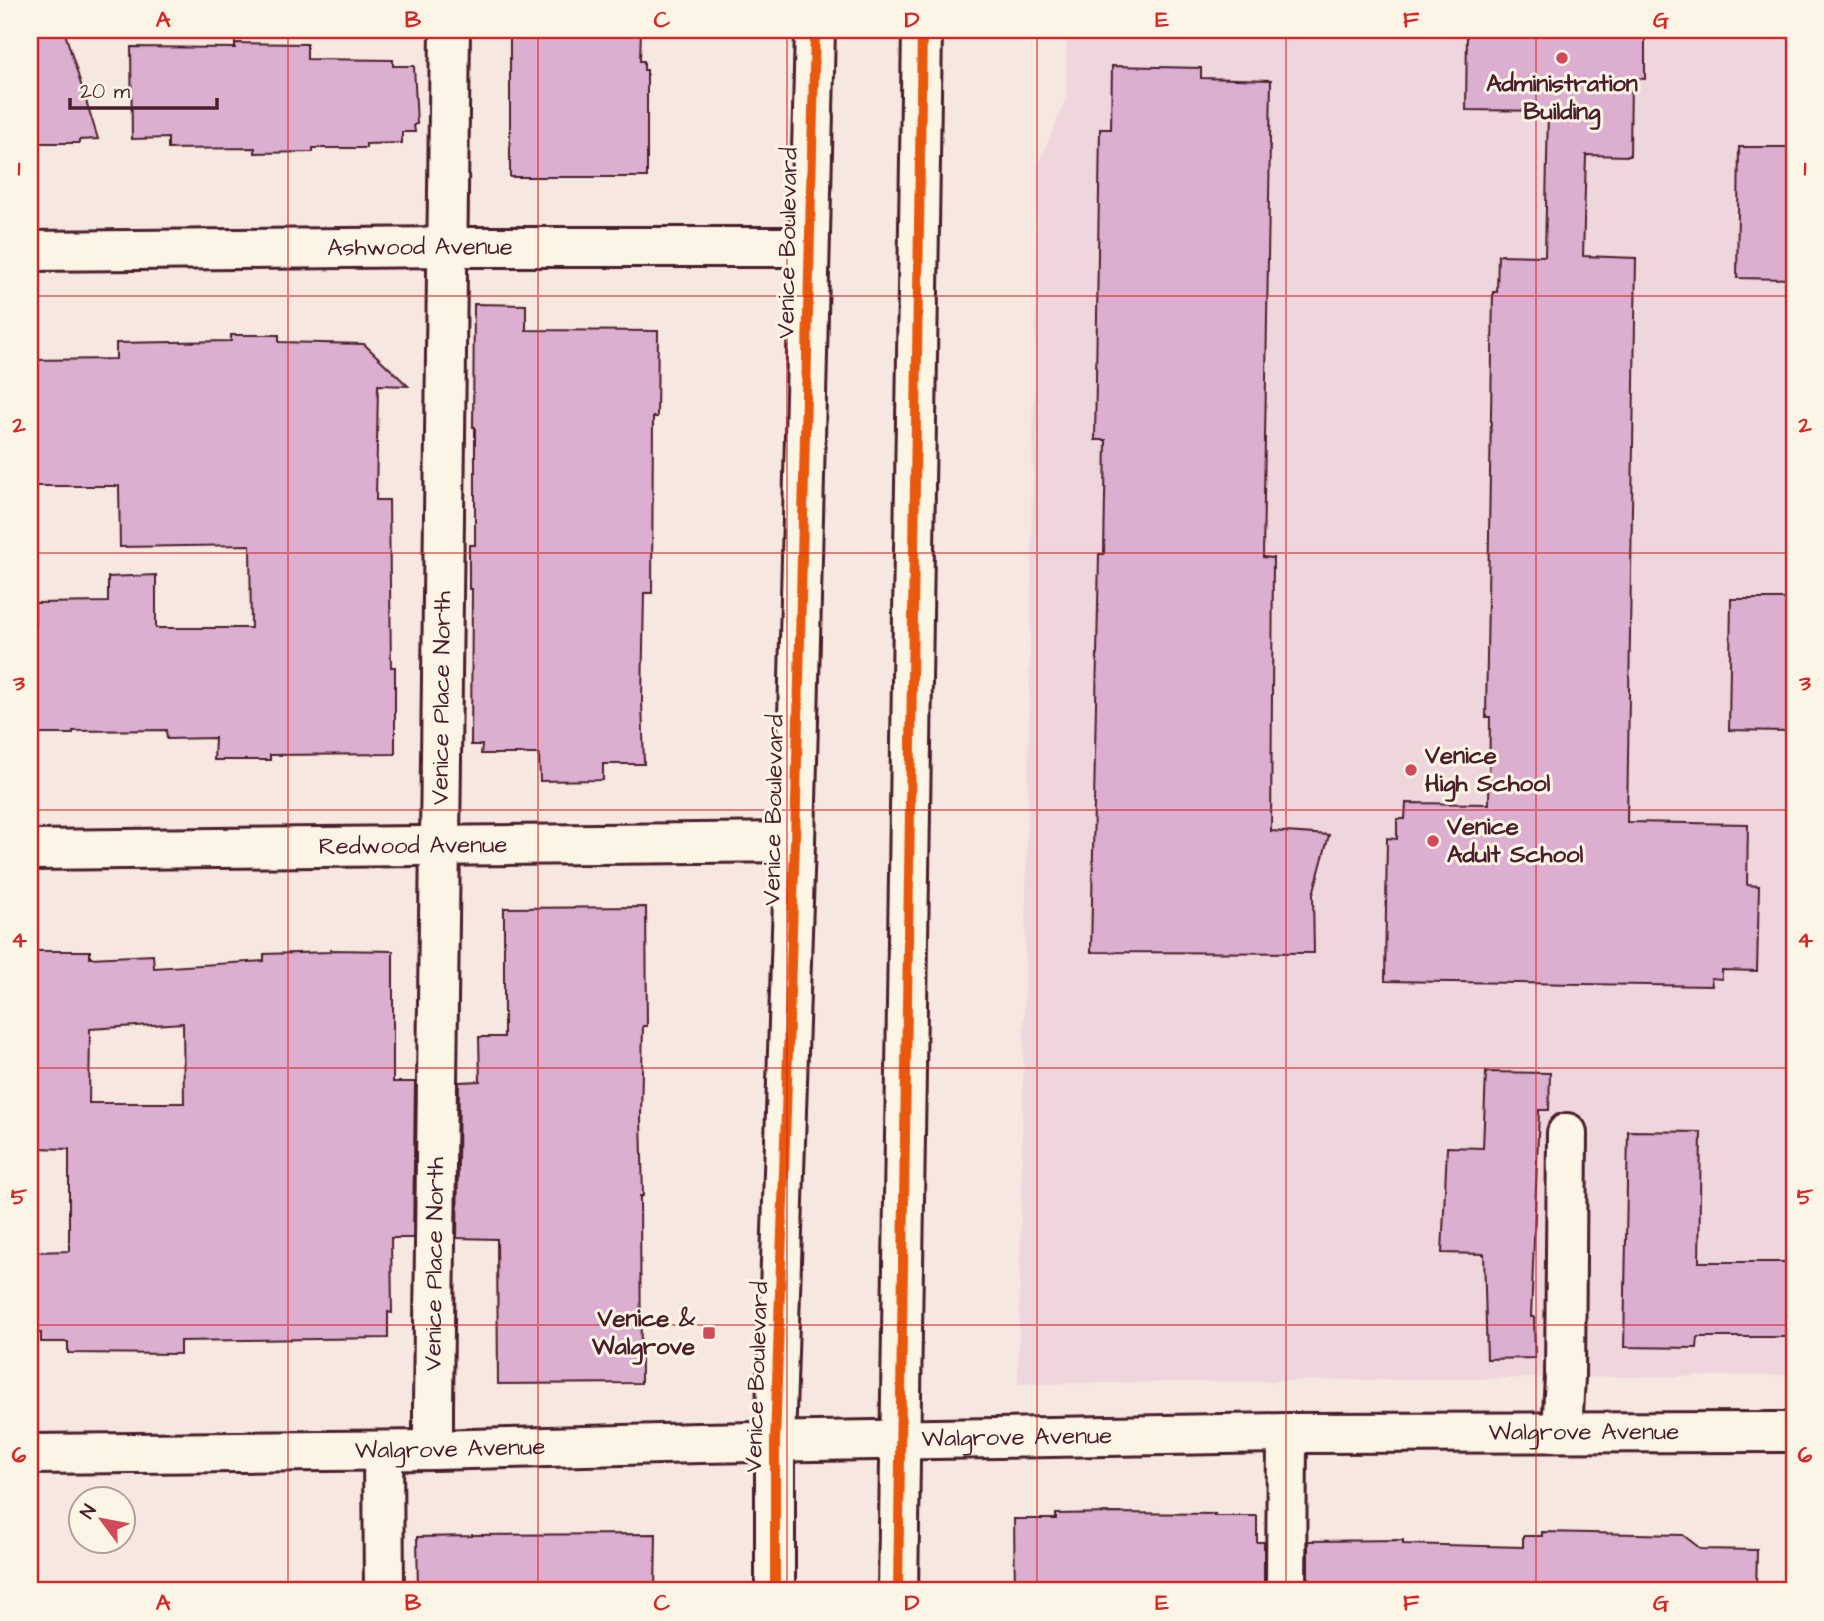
<svg xmlns="http://www.w3.org/2000/svg" width="1824" height="1621" viewBox="0 0 1824 1621" font-family="'Architects Daughter',sans-serif">
<style>
.built{fill:#eed6dc}
.building{fill:#dcafd1;stroke:#4a1f2b;stroke-width:2;fill-rule:evenodd}
.lines{fill:none;stroke-linecap:round;stroke-linejoin:round}
.minor-casing{stroke:#4a1f2b;stroke-width:44}
.major-casing{stroke:#4a1f2b;stroke-width:44}
.minor{stroke:#fcf5e5;stroke-width:38}
.major{stroke:#fcf5e5;stroke-width:38}
.cycleway-casing{stroke:#fcf5e5;stroke-width:15}
.cycleway{stroke:#e8590c;stroke-width:10}
.grid{fill:none;stroke:#d62828;stroke-width:2;stroke-opacity:0.55}
.poi-dot{fill:#d1495b;stroke:#fcf5e5;stroke-width:2.5}
.labels{text-anchor:middle;dominant-baseline:central;stroke-width:6;stroke-linejoin:round;paint-order:stroke}
.poi-label{font-size:24px;font-weight:bold;fill:#4a1f2b;stroke:#fcf5e5;text-anchor:start}
.street-label{font-size:24px;fill:#4a1f2b;stroke:#fcf5e5}
.neatline{fill:none;stroke:#d62828;stroke-width:2.5}
.grid-label{font-size:23px;text-anchor:middle;font-weight:bold;fill:#d62828}
</style>
<rect width="100%" height="100%" fill="#f6e7e1"/>
<filter id="ink" filterUnits="userSpaceOnUse"><feTurbulence type="fractalNoise" baseFrequency=".0143" numOctaves="2"/><feDisplacementMap in="SourceGraphic" scale="14" xChannelSelector="R" yChannelSelector="G"/><feConvolveMatrix kernelMatrix="1 2 1 2 8 2 1 2 1" color-interpolation-filters="sRGB"/></filter>
<g filter="url(#ink)">
<path class="built" d="M 1067,30 L 1794,30 L 1794,1375 L 1018,1384 L 1038,165 L 1066,99 Z"/>
<path class="building" d="M 30,30 L 64,30 L 98,139 L 79,140 L 79,143 L 30,143 Z
M 510,30 L 641,30 L 640,61 L 644,61 L 644,70 L 647,70 L 647,177 L 510,177 Z
M 1467,30 L 1645,30 L 1645,79 L 1631,78 L 1630,156 L 1586,155 L 1583,256 L 1636,258 L 1627,822 L 1748,824 L 1747,885 L 1759,886 L 1757,971 L 1722,970 L 1722,979 L 1711,978 L 1712,986 L 1385,981 L 1387,838 L 1397,839 L 1397,819 L 1405,819 L 1406,803 L 1489,804 L 1490,717 L 1486,717 L 1493,292 L 1497,292 L 1498,255 L 1545,256 L 1548,111 L 1466,110 Z
M 235,43 L 307,44 L 307,59 L 393,60 L 393,66 L 414,66 L 417,124 L 414,125 L 415,132 L 402,132 L 402,143 L 366,144 L 366,148 L 313,148 L 313,152 L 255,153 L 255,148 L 168,149 L 168,138 L 132,139 L 131,47 L 235,48 Z
M 1112,66 L 1201,68 L 1201,78 L 1271,80 L 1263,557 L 1273,558 L 1271,831 L 1329,835 L 1313,894 L 1314,953 L 1091,952 L 1099,554 L 1104,554 L 1106,440 L 1095,440 L 1100,129 L 1111,129 Z
M 1739,147 L 1794,147 L 1794,279 L 1737,278 Z
M 474,304 L 526,305 L 526,330 L 658,331 L 657,417 L 653,417 L 652,593 L 644,593 L 642,701 L 644,764 L 603,764 L 603,780 L 540,781 L 539,754 L 481,754 L 482,745 L 471,745 L 472,589 L 469,589 L 469,545 L 475,545 L 475,427 L 473,427 Z
M 231,335 L 279,335 L 279,342 L 364,344 L 408,386 L 378,385 L 376,500 L 389,500 L 391,667 L 395,667 L 395,754 L 270,755 L 270,760 L 214,760 L 215,738 L 167,739 L 166,730 L 73,731 L 73,734 L 30,734 L 30,685 L 35,685 L 35,603 L 108,602 L 108,577 L 156,575 L 156,628 L 251,628 L 250,545 L 120,547 L 119,486 L 30,486 L 30,360 L 116,359 L 116,343 L 231,341 Z
M 1731,599 L 1794,599 L 1794,731 L 1729,730 Z
M 646,907 L 647,1026 L 643,1026 L 641,1117 L 643,1196 L 640,1196 L 641,1383 L 498,1384 L 497,1239 L 457,1238 L 459,1082 L 480,1081 L 479,1037 L 504,1037 L 504,908 Z
M 330,950 L 393,951 L 393,1082 L 415,1082 L 413,1238 L 391,1238 L 392,1313 L 388,1312 L 388,1338 L 180,1341 L 180,1354 L 68,1353 L 68,1342 L 41,1342 L 41,1333 L 30,1333 L 30,1252 L 69,1251 L 69,1149 L 36,1148 L 36,1096 L 30,1096 L 30,951 L 90,951 L 90,958 L 153,955 L 154,968 L 264,961 L 264,954 L 330,952 ZM 183,1023 L 184,1103 L 89,1103 L 90,1029 Z
M 1486,1072 L 1550,1073 L 1549,1110 L 1539,1110 L 1531,1317 L 1534,1317 L 1535,1358 L 1487,1359 L 1484,1254 L 1442,1253 L 1447,1147 L 1483,1148 Z
M 1628,1131 L 1701,1132 L 1699,1262 L 1794,1262 L 1794,1337 L 1698,1337 L 1697,1348 L 1624,1347 Z
M 1113,1513 L 1215,1514 L 1214,1516 L 1257,1516 L 1257,1542 L 1264,1542 L 1264,1591 L 1015,1591 L 1014,1519 L 1056,1519 L 1056,1514 Z
M 1542,1532 L 1683,1535 L 1701,1549 L 1757,1550 L 1756,1591 L 1308,1591 L 1308,1541 L 1403,1540 L 1403,1544 L 1523,1547 L 1523,1536 L 1542,1536 Z
M 656,1534 L 655,1591 L 418,1591 L 417,1537 L 472,1536 L 472,1535 Z"/>
<g class="lines">
<defs>
<g id="minor">
<path id="s1" d="M 30,251 L 447,247 L 809,247"/>
<path id="s2" d="M 30,850 L 795,842"/>
<path d="M 1562,1432 L 1565,1377 L 1567,1133"/>
<path id="s3" d="M 433,1450 L 433,1406 L 450,30"/>
<path d="M 383,1451 L 384,1591"/>
<path id="s4" d="M 30,1454 L 433,1450 L 699,1443 L 1287,1433 L 1794,1432"/>
<path d="M 1286,1591 L 1287,1433"/>
</g>
<path id="major" d="M 775,1591 L 775,1442 L 795,842 L 815,30
M 898,1591 L 922,30"/>
</defs>
<use href="#minor" class="minor-casing"/>
<use href="#major" class="major-casing"/>
<use href="#minor" class="minor"/>
<use href="#major" class="major"/>
<defs>
<path id="cycleway" d="M 775,1591 L 775,1442 L 795,842 L 815,30
M 898,1591 L 922,30"/>
</defs>
<use href="#cycleway" class="cycleway-casing"/>
<use href="#cycleway" class="cycleway"/>
</g>
</g>
<path class="grid" d="M 288,30 L 288,1591M 538,30 L 538,1591M 787,30 L 787,1591M 1037,30 L 1037,1591M 1286,30 L 1286,1591M 1536,30 L 1536,1591M 30,296 L 1794,296M 30,553 L 1794,553M 30,810 L 1794,810M 30,1068 L 1794,1068M 30,1325 L 1794,1325"/>
<g class="poi-dot">
<circle cx="1562" cy="58" r="7"/>
<circle cx="1411" cy="770" r="7"/>
<circle cx="1433" cy="841" r="7"/>
<rect x="702" y="1326" width="14" height="14" rx="3.5"/>
</g>
<g class="labels">
<g class="poi-label">
<text x="1562" y="84" text-anchor="middle">Administration<tspan x="1562" dy="28">Building</tspan></text>
<text x="1425" y="756">Venice<tspan x="1425" dy="28">High School</tspan></text>
<text x="1447" y="827">Venice<tspan x="1447" dy="28">Adult School</tspan></text>
<text x="695" y="1319" text-anchor="end">Venice &amp;<tspan x="695" dy="28">Walgrove</tspan></text>
</g>
<g class="street-label">
<text transform="translate(788 243) rotate(-89)">Venice Boulevard</text>
<text stroke="none"><textPath href="#s1" startOffset="390">Ashwood Avenue</textPath></text>
<text stroke="none"><textPath href="#s3" startOffset="752">Venice Place North</textPath></text>
<text transform="translate(774 810) rotate(-89)">Venice Boulevard</text>
<text stroke="none"><textPath href="#s2" startOffset="383">Redwood Avenue</textPath></text>
<text stroke="none"><textPath href="#s3" startOffset="186">Venice Place North</textPath></text>
<text transform="translate(757 1377) rotate(-88)">Venice Boulevard</text>
<text stroke="none"><textPath href="#s4" startOffset="1554">Walgrove Avenue</textPath></text>
<text stroke="none"><textPath href="#s4" startOffset="987">Walgrove Avenue</textPath></text>
<text stroke="none"><textPath href="#s4" startOffset="420">Walgrove Avenue</textPath></text>
</g>
</g>
<rect width="1824" height="1621" fill="none" stroke="#fcf5e5" stroke-width="77"/>
<g transform="translate(102 1520) rotate(302)"><circle r="33" fill="#fcf5e5" stroke="#b59f9b" stroke-width="2"/>
<path d="M0-5L12 26L0 18L-12 26Z" fill="#d1495b"/>
<text y="-10" font-size="19" font-weight="bold" text-anchor="middle" fill="#4a1f2b">N</text>
</g>
<path d="M70 98v10h147v-10" fill="none" stroke="#4a1f2b" stroke-width="3.5"/>
<text x="80" y="98" font-size="21" fill="#4a1f2b" stroke="#fcf5e5" stroke-width="5" paint-order="stroke">20 m</text>
<rect x="38" y="38" width="1748" height="1544" class="neatline"/>
<g class="grid-label">
<text x="163" y="27">A</text>
<text x="413" y="27">B</text>
<text x="662" y="27">C</text>
<text x="912" y="27">D</text>
<text x="1162" y="27">E</text>
<text x="1411" y="27">F</text>
<text x="1661" y="27">G</text>
<text x="19" y="175">1</text>
<text x="1805" y="175">1</text>
<text x="19" y="432">2</text>
<text x="1805" y="432">2</text>
<text x="19" y="690">3</text>
<text x="1805" y="690">3</text>
<text x="19" y="947">4</text>
<text x="1805" y="947">4</text>
<text x="19" y="1204">5</text>
<text x="1805" y="1204">5</text>
<text x="19" y="1462">6</text>
<text x="1805" y="1462">6</text>
<text x="163" y="1610">A</text>
<text x="413" y="1610">B</text>
<text x="662" y="1610">C</text>
<text x="912" y="1610">D</text>
<text x="1162" y="1610">E</text>
<text x="1411" y="1610">F</text>
<text x="1661" y="1610">G</text>
</g>
</svg>
